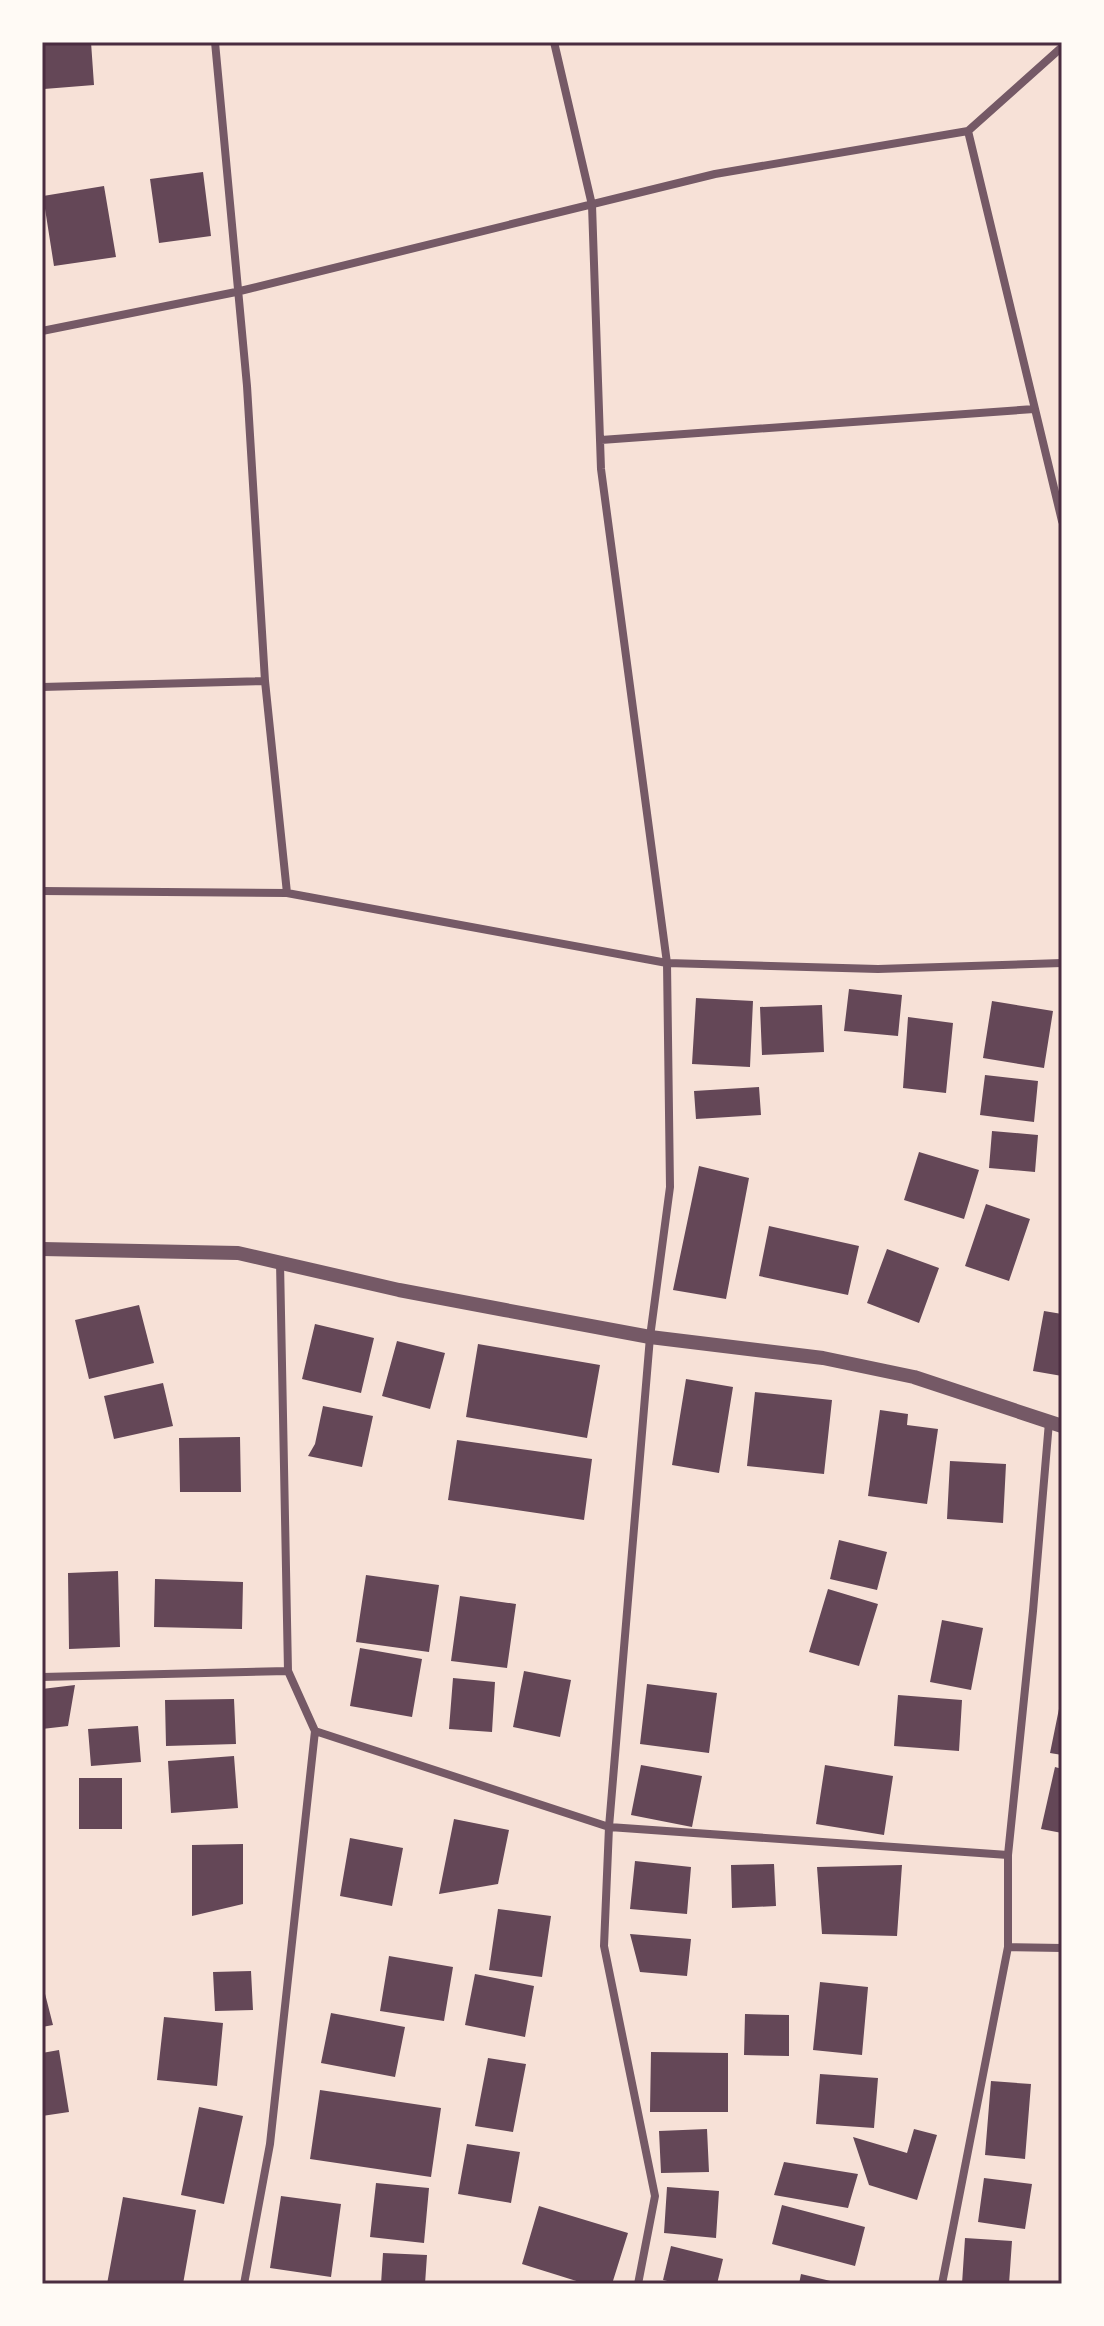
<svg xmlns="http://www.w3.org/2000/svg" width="1104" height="2326" viewBox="0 0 1104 2326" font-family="Lora,serif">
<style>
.building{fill:#644757}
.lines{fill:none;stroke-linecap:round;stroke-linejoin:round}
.minor{stroke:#755966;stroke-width:8}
.tertiary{stroke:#755966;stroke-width:14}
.neatline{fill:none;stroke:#4a2c40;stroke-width:3}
</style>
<rect width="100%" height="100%" fill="#f7e1d7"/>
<path class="building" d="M 42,42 L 91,42 L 94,85 L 44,89 Z
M 203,172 L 211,236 L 159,243 L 150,179 Z
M 104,186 L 116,257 L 54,266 L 43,196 Z
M 849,989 L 902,995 L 898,1036 L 844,1031 Z
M 696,998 L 753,1001 L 750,1067 L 692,1064 Z
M 992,1001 L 1053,1011 L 1044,1068 L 983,1058 Z
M 822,1005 L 824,1052 L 762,1055 L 760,1007 Z
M 908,1017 L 953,1023 L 946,1093 L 903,1088 Z
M 985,1075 L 1038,1081 L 1034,1122 L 980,1115 Z
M 759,1087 L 761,1115 L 696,1119 L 694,1091 Z
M 992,1131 L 1038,1135 L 1035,1172 L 989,1168 Z
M 919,1152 L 979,1170 L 964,1219 L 904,1200 Z
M 699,1166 L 749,1178 L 726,1299 L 673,1290 Z
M 986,1204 L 1030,1219 L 1009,1281 L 965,1266 Z
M 769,1226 L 859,1246 L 848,1295 L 759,1276 Z
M 887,1249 L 939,1268 L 919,1323 L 867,1303 Z
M 139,1305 L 154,1363 L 89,1379 L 75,1320 Z
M 1044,1311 L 1062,1314 L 1062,1376 L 1033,1371 Z
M 315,1324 L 374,1338 L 361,1393 L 302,1379 Z
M 397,1341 L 445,1353 L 430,1409 L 382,1396 Z
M 478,1344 L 600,1365 L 587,1438 L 466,1417 Z
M 686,1379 L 733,1387 L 719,1473 L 672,1465 Z
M 163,1383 L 173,1426 L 114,1439 L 104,1396 Z
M 755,1392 L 832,1400 L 824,1474 L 747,1466 Z
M 323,1406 L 373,1416 L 362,1467 L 308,1456 L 315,1444 Z
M 880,1410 L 908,1414 L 907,1425 L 938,1429 L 927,1504 L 868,1496 Z
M 240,1437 L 241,1492 L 180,1492 L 179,1438 Z
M 457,1440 L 592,1459 L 584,1520 L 448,1500 Z
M 950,1461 L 1006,1464 L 1003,1523 L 947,1519 Z
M 839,1540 L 887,1552 L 877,1590 L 830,1579 Z
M 118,1571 L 120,1647 L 69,1649 L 68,1573 Z
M 366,1575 L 439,1585 L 429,1652 L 356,1642 Z
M 155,1579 L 243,1582 L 242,1629 L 154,1627 Z
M 828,1589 L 878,1604 L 859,1666 L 809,1652 Z
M 460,1596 L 516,1604 L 507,1668 L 451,1661 Z
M 942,1620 L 983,1628 L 971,1690 L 930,1682 Z
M 360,1648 L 422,1659 L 412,1717 L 350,1706 Z
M 524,1671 L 571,1680 L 560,1737 L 513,1727 Z
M 453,1678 L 495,1682 L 492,1732 L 449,1729 Z
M 647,1684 L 717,1693 L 709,1753 L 640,1744 Z
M 75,1685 L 68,1726 L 42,1729 L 42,1689 Z
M 898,1695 L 962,1700 L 959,1751 L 894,1746 Z
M 234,1699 L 236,1744 L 166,1746 L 165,1700 Z
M 1061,1699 L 1062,1699 L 1062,1755 L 1050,1753 Z
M 138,1726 L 141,1762 L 91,1766 L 88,1729 Z
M 234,1756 L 238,1808 L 171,1813 L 168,1761 Z
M 641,1765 L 702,1776 L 692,1827 L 631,1815 Z
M 825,1765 L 893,1776 L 884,1835 L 816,1824 Z
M 1055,1767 L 1062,1769 L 1062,1833 L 1041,1829 Z
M 79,1778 L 122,1778 L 122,1829 L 79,1829 Z
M 454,1819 L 509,1830 L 498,1884 L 439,1894 Z
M 350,1838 L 403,1848 L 392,1906 L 340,1896 Z
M 243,1844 L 243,1904 L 192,1916 L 192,1845 Z
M 635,1861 L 691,1867 L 687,1914 L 630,1909 Z
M 774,1864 L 776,1906 L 732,1908 L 731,1865 Z
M 902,1865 L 897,1936 L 822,1934 L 817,1867 Z
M 498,1909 L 551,1916 L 542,1977 L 489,1970 Z
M 630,1934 L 691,1939 L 687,1976 L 640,1972 Z
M 389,1956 L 453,1967 L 444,2021 L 380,2011 Z
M 251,1971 L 253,2010 L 215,2011 L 213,1972 Z
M 475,1974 L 534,1986 L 525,2037 L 465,2025 Z
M 42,1982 L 53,2025 L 42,2027 Z
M 820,1982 L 868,1987 L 862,2055 L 813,2050 Z
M 331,2013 L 405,2027 L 395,2077 L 321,2063 Z
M 745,2014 L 789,2015 L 789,2056 L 744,2055 Z
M 164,2017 L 223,2023 L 217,2086 L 157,2080 Z
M 59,2050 L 69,2112 L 42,2116 L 42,2053 Z
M 651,2052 L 728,2053 L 728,2112 L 650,2112 Z
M 488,2058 L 526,2064 L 513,2132 L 475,2126 Z
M 820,2074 L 878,2078 L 874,2128 L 816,2124 Z
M 991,2081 L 1031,2084 L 1025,2159 L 985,2155 Z
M 320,2090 L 441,2108 L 431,2177 L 310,2159 Z
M 199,2107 L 243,2116 L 224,2204 L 181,2195 Z
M 707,2129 L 709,2172 L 661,2173 L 659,2131 Z
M 914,2129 L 937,2135 L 917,2200 L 869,2185 L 853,2137 L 907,2153 Z
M 467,2144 L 520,2152 L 511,2203 L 458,2194 Z
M 784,2162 L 858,2174 L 848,2208 L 774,2195 Z
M 984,2178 L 1032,2184 L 1025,2229 L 978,2222 Z
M 376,2183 L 429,2188 L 424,2243 L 370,2237 Z
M 667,2187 L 719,2191 L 716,2238 L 664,2233 Z
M 281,2196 L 341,2204 L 331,2277 L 270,2268 Z
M 123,2197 L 196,2210 L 183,2284 L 107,2284 Z
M 782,2205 L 865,2227 L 855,2266 L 772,2244 Z
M 539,2206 L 628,2233 L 612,2284 L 586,2284 L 522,2264 Z
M 965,2238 L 1012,2241 L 1009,2284 L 962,2284 Z
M 671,2246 L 723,2259 L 717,2284 L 680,2284 L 663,2280 Z
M 383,2253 L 427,2255 L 425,2284 L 381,2284 Z
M 801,2274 L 839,2283 L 838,2284 L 799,2284 Z"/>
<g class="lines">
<path class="minor" d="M 215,42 L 247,386 L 265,681 L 287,893
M 554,42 L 592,205 L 601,469 L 667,963 L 670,1187 L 650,1337 L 609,1827 L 604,1946 L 655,2196 L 638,2284
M 968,131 L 1062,521
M 42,331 L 236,292 L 715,174 L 968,131 L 1062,47
M 601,440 L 1034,409
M 42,687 L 265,681
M 42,891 L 287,893 L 667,963 L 878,969 L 1062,963
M 42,1677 L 288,1671
M 315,1731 L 609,1827 L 1008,1855
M 1008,1947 L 1062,1948
M 244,2284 L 270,2144 L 315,1731 L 288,1671 L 280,1262
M 942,2284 L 1008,1947 L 1008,1855 L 1033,1611 L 1049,1422"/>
<path class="tertiary" d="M 42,1249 L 238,1253 L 399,1290 L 505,1310 L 650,1337 L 823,1358 L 914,1377 L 1062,1426"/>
</g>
<rect width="1104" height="2326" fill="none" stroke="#fffaf5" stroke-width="88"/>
<rect x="44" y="44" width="1016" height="2238" class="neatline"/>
</svg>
